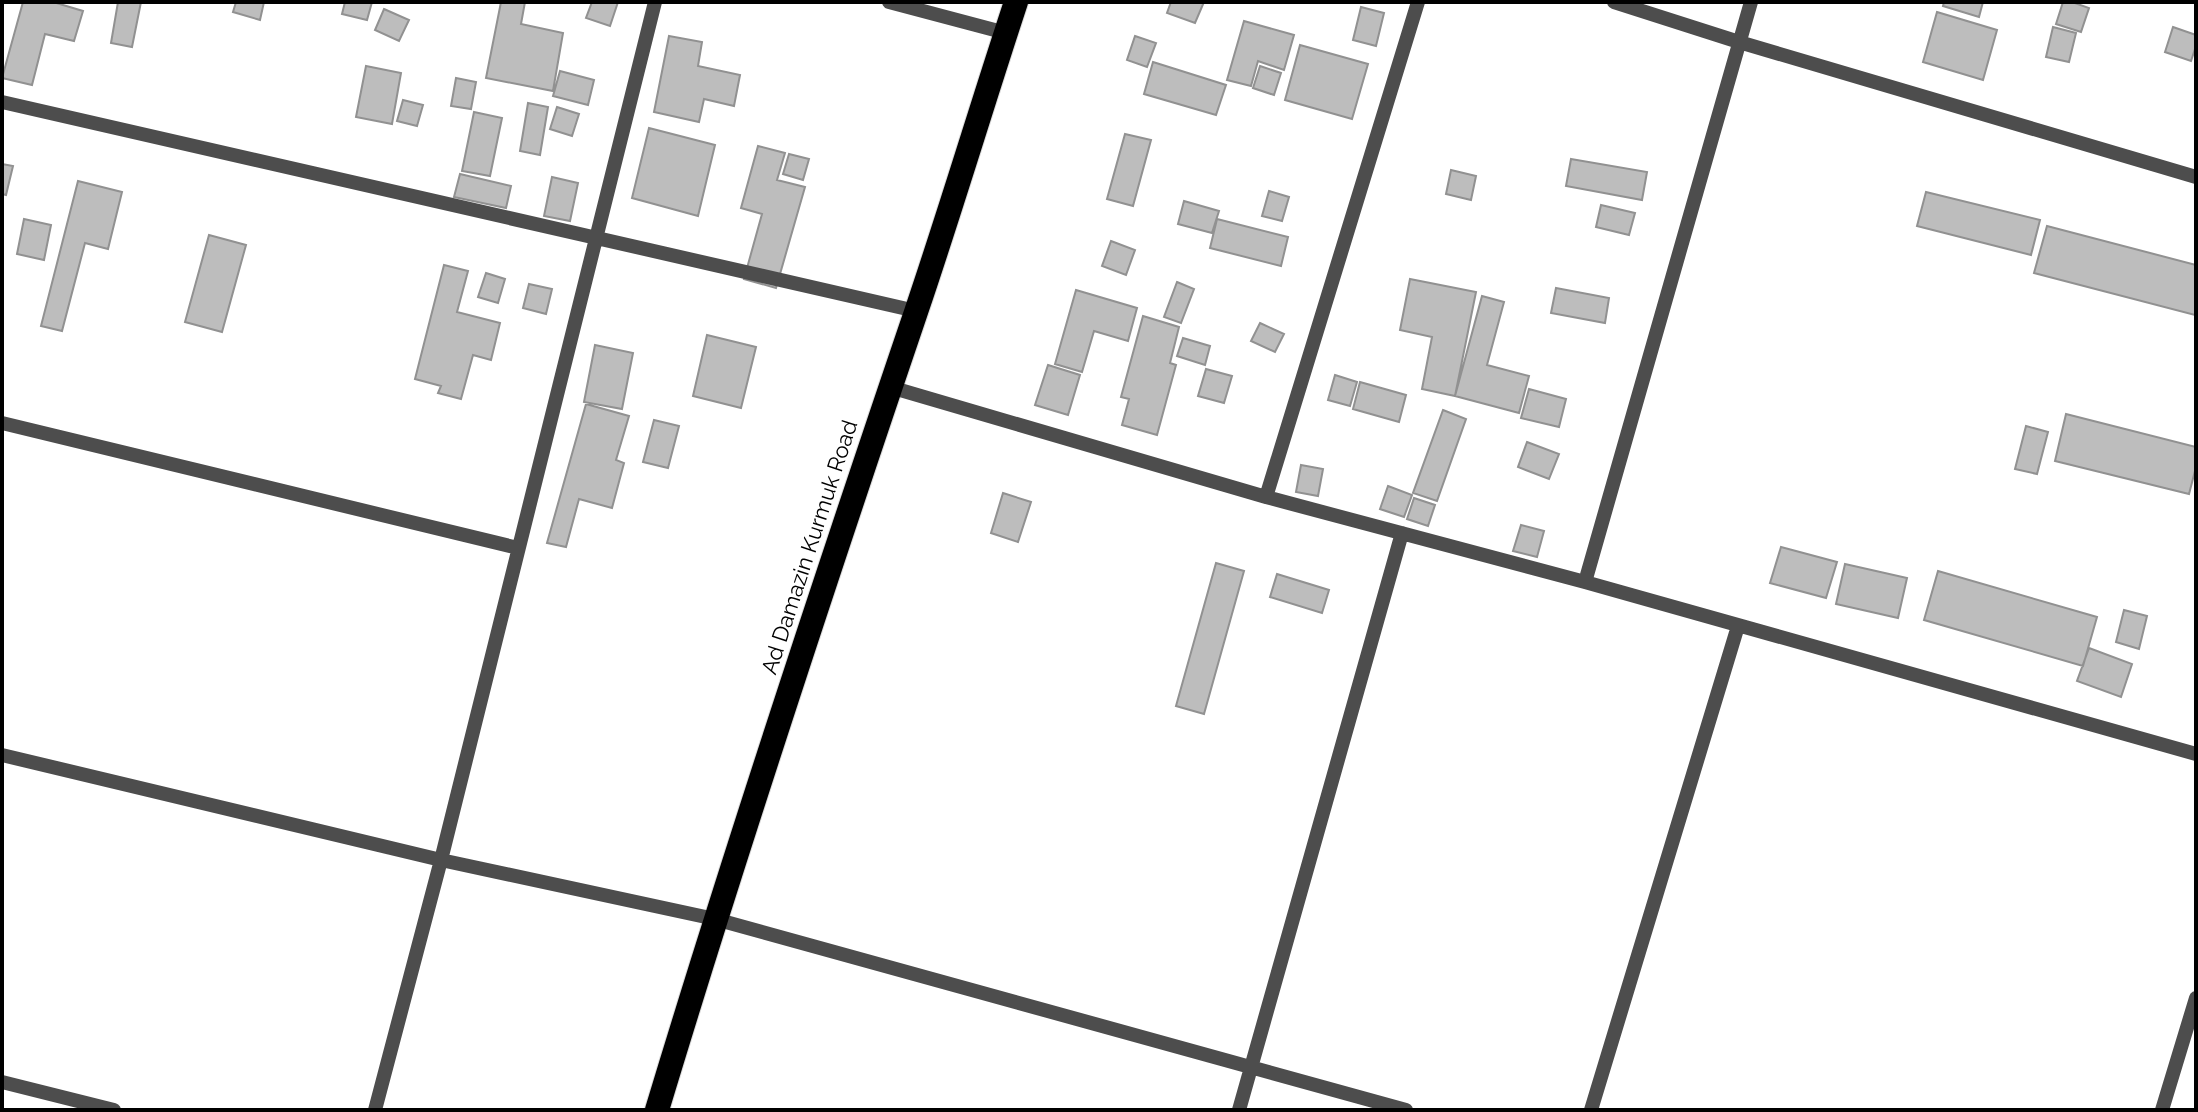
<svg xmlns="http://www.w3.org/2000/svg" width="2198" height="1112" viewBox="0 0 2198 1112" font-family="Raleway,sans-serif">
<style>
.building{fill:#bdbdbd;stroke:#919191;stroke-width:2}
.lines{fill:none;stroke-linecap:round;stroke-linejoin:round}
.highway-casing{stroke:#dbdbdb;stroke-width:26}
.minor{stroke:#4d4d4d;stroke-width:14}
.highway{stroke:#000;stroke-width:24}
.labels{text-anchor:middle;dominant-baseline:central;stroke-width:6;stroke-linejoin:round;paint-order:stroke}
.street-label{font-size:22px;fill:#000;stroke:#fff}
</style>
<rect width="100%" height="100%" fill="#fff"/>
<path class="building" d="M 23,2 L 53,2 L 83,11 L 74,41 L 45,34 L 32,85 L 2,78 Z
M 118,2 L 141,2 L 132,47 L 111,43 Z
M 236,2 L 264,2 L 260,20 L 233,12 Z
M 345,2 L 372,2 L 367,20 L 342,14 Z
M 501,2 L 525,2 L 521,24 L 563,33 L 553,91 L 486,78 Z
M 592,2 L 618,2 L 610,26 L 586,18 Z
M 1171,2 L 1204,2 L 1195,23 L 1167,13 Z
M 1944,2 L 1983,2 L 1979,17 L 1943,6 Z
M 2063,2 L 2072,2 L 2089,8 L 2081,32 L 2056,24 Z
M 1361,7 L 1384,13 L 1376,46 L 1353,40 Z
M 384,9 L 409,20 L 399,41 L 375,30 Z
M 1937,12 L 1997,30 L 1983,80 L 1923,62 Z
M 1244,21 L 1294,35 L 1284,70 L 1258,61 L 1251,86 L 1227,80 Z
M 2053,27 L 2076,33 L 2069,62 L 2046,57 Z
M 2173,27 L 2196,35 L 2196,46 L 2191,61 L 2165,52 Z
M 669,36 L 702,42 L 698,66 L 740,75 L 734,106 L 704,99 L 699,122 L 654,112 Z
M 1135,36 L 1156,43 L 1147,67 L 1127,60 Z
M 1300,45 L 1368,64 L 1352,119 L 1285,100 Z
M 1153,62 L 1226,85 L 1216,115 L 1144,94 Z
M 366,66 L 401,73 L 392,124 L 356,117 Z
M 1260,66 L 1281,73 L 1274,95 L 1253,88 Z
M 560,71 L 594,80 L 588,105 L 553,96 Z
M 456,78 L 476,82 L 471,109 L 451,106 Z
M 403,100 L 423,105 L 417,126 L 397,121 Z
M 528,103 L 548,107 L 540,155 L 520,151 Z
M 557,107 L 579,114 L 572,136 L 550,129 Z
M 474,112 L 502,118 L 490,176 L 462,171 Z
M 649,128 L 715,145 L 698,216 L 632,198 Z
M 1125,134 L 1151,140 L 1133,206 L 1107,199 Z
M 758,146 L 785,153 L 777,180 L 805,187 L 776,288 L 744,279 L 762,214 L 741,208 Z
M 789,154 L 809,159 L 803,180 L 783,174 Z
M 1571,159 L 1647,172 L 1642,200 L 1566,186 Z
M 2,164 L 13,166 L 6,195 L 2,194 Z
M 1451,170 L 1476,176 L 1471,200 L 1446,194 Z
M 460,174 L 511,186 L 506,208 L 454,197 Z
M 552,177 L 578,183 L 570,221 L 544,216 Z
M 78,181 L 122,192 L 108,249 L 85,243 L 62,331 L 41,326 Z
M 1269,191 L 1289,197 L 1282,221 L 1262,216 Z
M 1926,192 L 2040,220 L 2031,255 L 1917,226 Z
M 1184,201 L 1219,211 L 1212,233 L 1178,224 Z
M 1601,205 L 1635,213 L 1629,235 L 1596,227 Z
M 24,219 L 51,225 L 44,260 L 17,254 Z
M 1217,219 L 1288,237 L 1281,266 L 1210,248 Z
M 2047,226 L 2196,265 L 2195,315 L 2034,273 Z
M 209,235 L 246,245 L 222,332 L 185,322 Z
M 1111,241 L 1135,250 L 1126,275 L 1102,266 Z
M 444,265 L 468,271 L 457,312 L 500,323 L 491,360 L 473,355 L 461,399 L 438,393 L 441,386 L 415,379 Z
M 486,273 L 505,279 L 498,303 L 478,297 Z
M 1410,279 L 1476,292 L 1455,396 L 1422,389 L 1432,337 L 1400,330 Z
M 1177,282 L 1194,289 L 1181,323 L 1164,317 Z
M 529,284 L 552,289 L 546,314 L 523,308 Z
M 1556,288 L 1609,298 L 1605,323 L 1551,313 Z
M 1076,290 L 1137,308 L 1128,341 L 1094,331 L 1082,372 L 1055,364 Z
M 1482,296 L 1504,302 L 1487,365 L 1529,376 L 1519,413 L 1455,396 Z
M 1143,316 L 1179,327 L 1170,363 L 1176,365 L 1157,435 L 1122,425 L 1129,399 L 1121,397 Z
M 1260,323 L 1284,334 L 1275,352 L 1251,341 Z
M 707,335 L 756,347 L 741,408 L 693,396 Z
M 1183,338 L 1210,346 L 1205,365 L 1177,356 Z
M 595,345 L 633,353 L 622,409 L 584,402 Z
M 1048,365 L 1080,375 L 1068,415 L 1035,405 Z
M 1206,369 L 1232,376 L 1224,403 L 1198,396 Z
M 1335,375 L 1357,382 L 1350,406 L 1328,400 Z
M 1360,382 L 1406,395 L 1399,422 L 1353,409 Z
M 1529,389 L 1566,399 L 1559,427 L 1521,418 Z
M 586,404 L 629,416 L 616,460 L 624,463 L 612,508 L 579,499 L 566,547 L 547,543 Z
M 1443,410 L 1466,419 L 1437,501 L 1413,493 Z
M 2066,414 L 2196,447 L 2196,467 L 2189,494 L 2055,461 Z
M 654,420 L 679,426 L 668,468 L 643,462 Z
M 2026,426 L 2048,432 L 2037,474 L 2015,469 Z
M 1527,442 L 1559,454 L 1549,479 L 1518,467 Z
M 1301,465 L 1323,469 L 1318,496 L 1296,492 Z
M 1388,486 L 1412,495 L 1404,517 L 1380,509 Z
M 1003,493 L 1031,502 L 1018,542 L 991,533 Z
M 1414,498 L 1435,505 L 1428,526 L 1407,519 Z
M 1521,525 L 1544,531 L 1537,557 L 1513,551 Z
M 1781,547 L 1837,562 L 1826,598 L 1770,583 Z
M 1216,563 L 1244,571 L 1204,714 L 1176,706 Z
M 1845,564 L 1907,578 L 1898,618 L 1836,604 Z
M 1938,571 L 2097,617 L 2083,666 L 1924,620 Z
M 1277,574 L 1329,590 L 1322,613 L 1270,597 Z
M 2124,610 L 2147,616 L 2139,649 L 2116,642 Z
M 2089,648 L 2132,664 L 2121,697 L 2077,681 Z"/>
<g class="lines">
<defs>
<path id="highway" d="M 657,1110 C 738,842 826,577 916,312 C 951,209 982,105 1016,2"/>
</defs>
<use href="#highway" class="highway-casing"/>
<path class="minor" d="M 889,2 L 1006,33
M 1614,2 L 1739,42 L 2196,177
M 2,102 L 916,311
M 890,387 L 1266,497 L 1585,582 L 2196,754
M 2,423 L 518,548
M 1266,497 L 1418,2
M 1585,582 L 1751,2
M 2,755 L 441,860 L 715,919 L 1406,1110
M 2,1082 L 114,1110
M 375,1110 L 441,860 L 655,2
M 1239,1110 L 1402,533
M 1591,1110 L 1738,626
M 2162,1110 L 2196,998"/>
<use href="#highway" class="highway"/>
</g>
<g class="labels">
<g class="street-label">
<text transform="translate(809 547) rotate(-72)">Ad Damazin Kurmuk Road</text>
</g>
</g>
<rect width="2198" height="1112" fill="none" stroke="#000000" stroke-width="8"/>
</svg>
